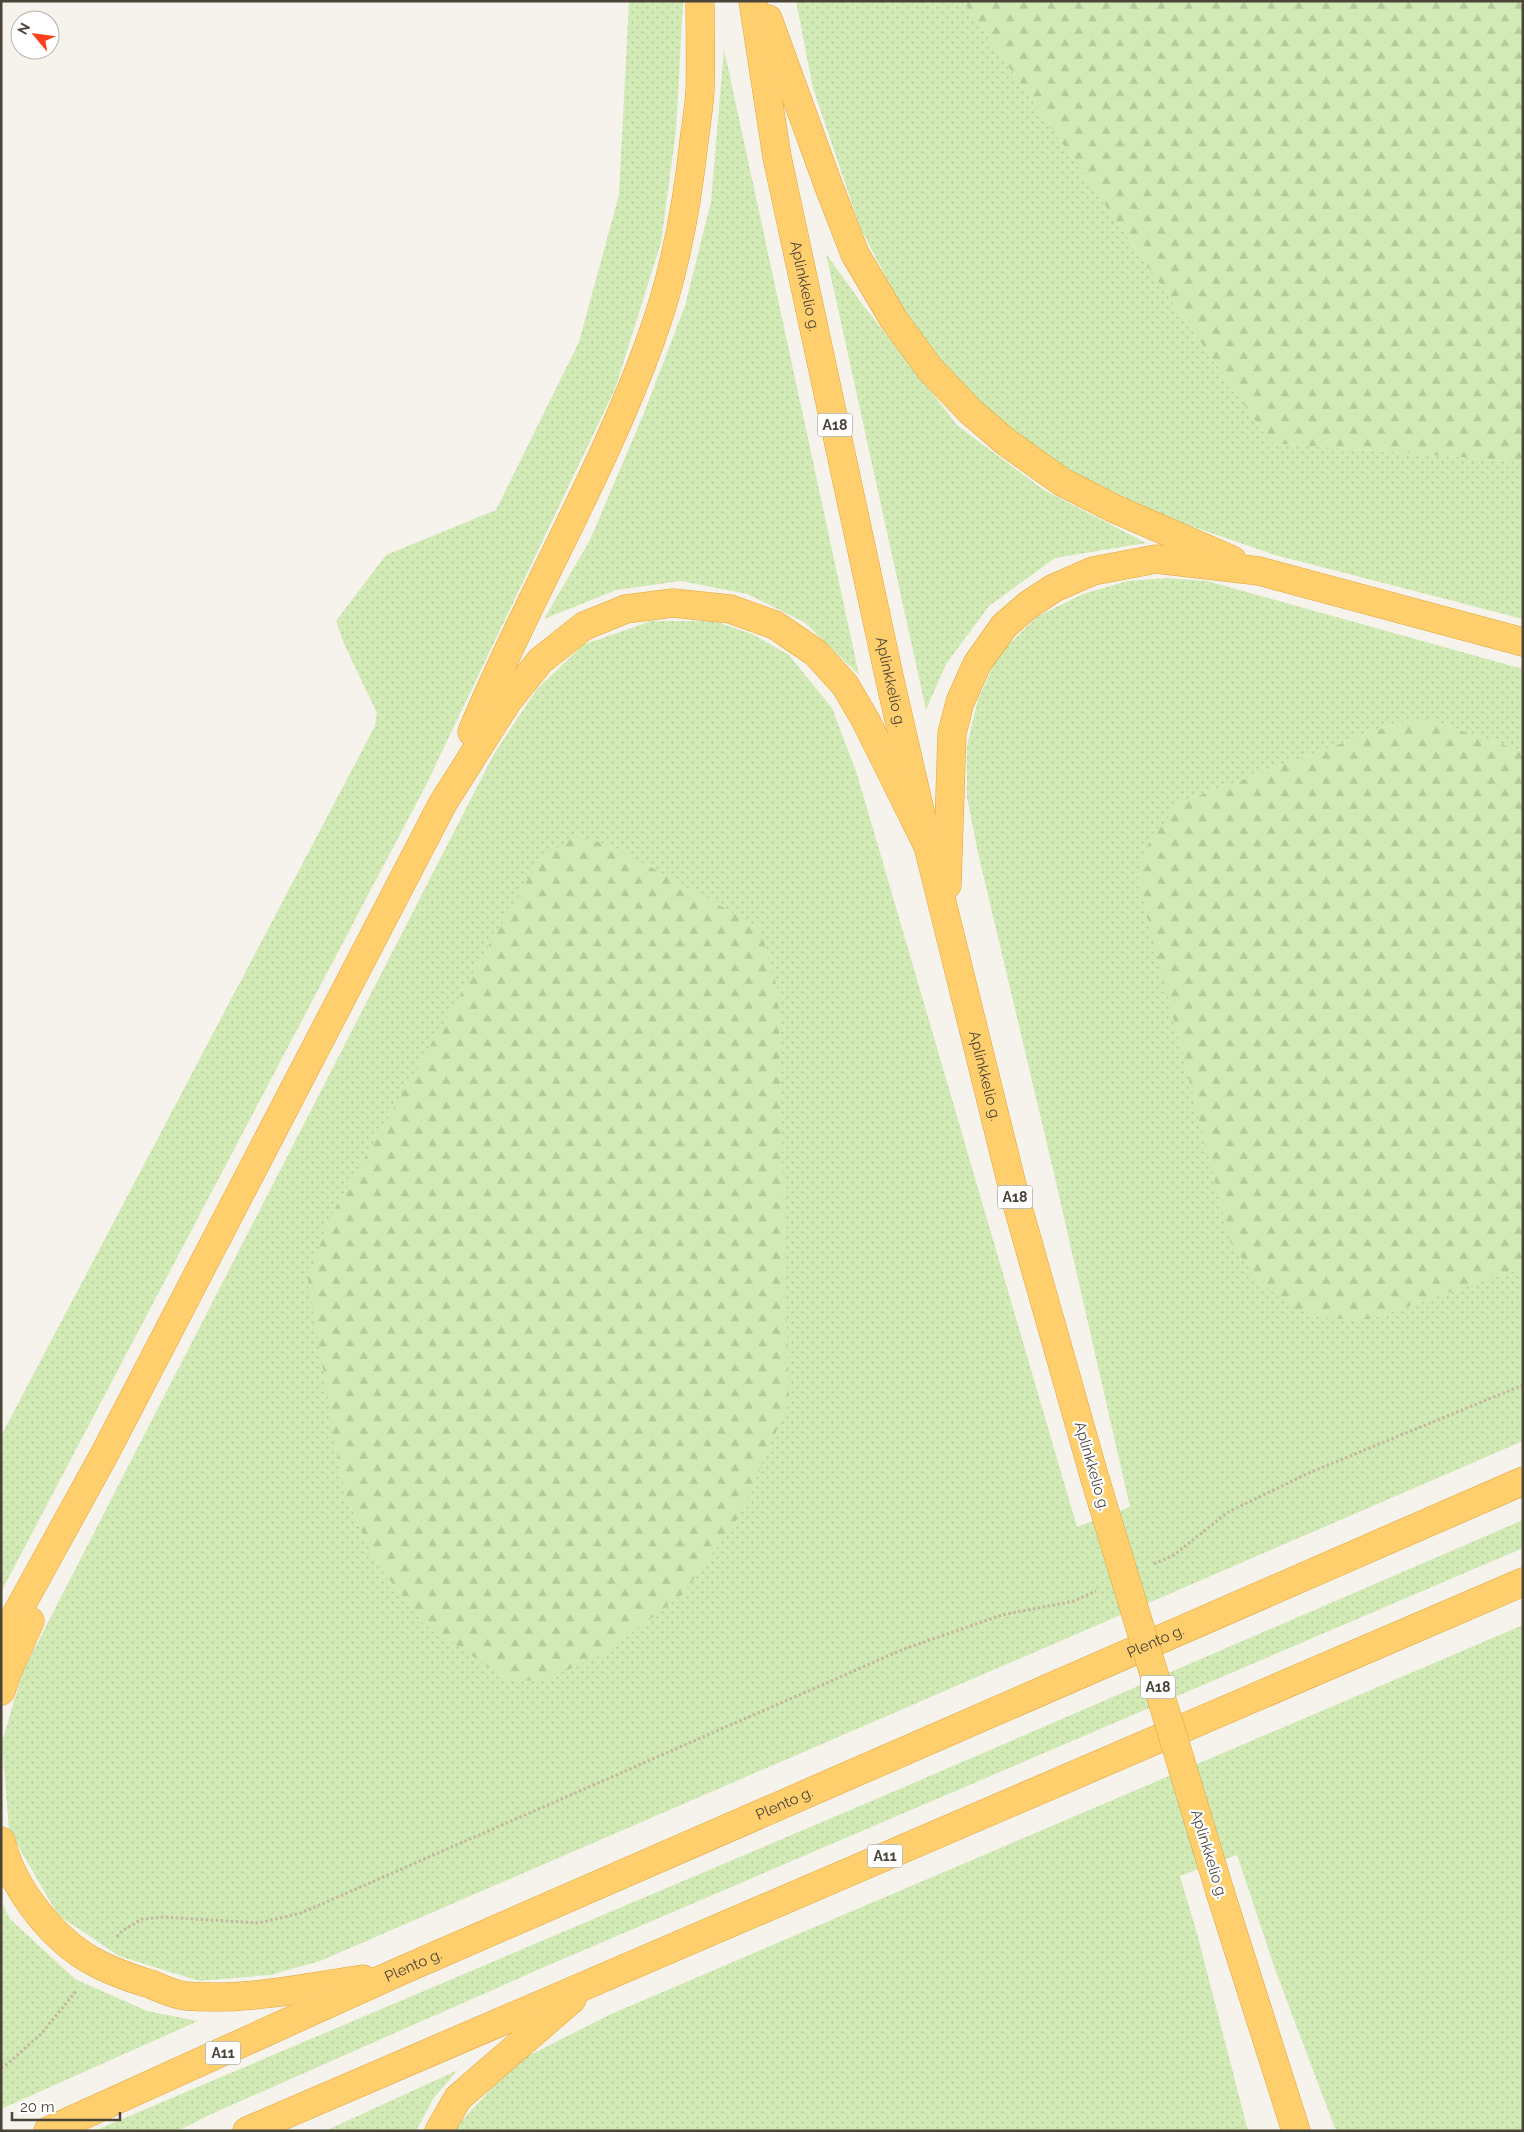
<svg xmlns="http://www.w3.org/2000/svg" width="1524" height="2132" viewBox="0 0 1524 2132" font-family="Raleway,sans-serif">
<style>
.grass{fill:url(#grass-dots);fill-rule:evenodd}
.forest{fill:url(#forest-firs)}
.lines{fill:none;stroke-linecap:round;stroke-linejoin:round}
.highway-casing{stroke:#e0a43c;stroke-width:29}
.path{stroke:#c4b79f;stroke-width:3;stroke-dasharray:2.5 2.5;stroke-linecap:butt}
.highway{stroke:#ffcf6e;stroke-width:28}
.highway-bridge-casing{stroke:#e0a43c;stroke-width:29;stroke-linecap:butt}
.highway-bridge{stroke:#ffcf6e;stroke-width:28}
.labels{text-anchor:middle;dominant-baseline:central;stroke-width:4.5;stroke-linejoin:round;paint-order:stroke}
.shield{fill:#fff;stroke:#817c74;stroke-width:1}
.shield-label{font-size:14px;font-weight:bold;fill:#4b4439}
.street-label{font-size:15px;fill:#4b4439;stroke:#fff}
</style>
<defs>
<pattern id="grass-dots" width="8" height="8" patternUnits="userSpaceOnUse" patternTransform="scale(1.25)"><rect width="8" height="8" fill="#d2eab5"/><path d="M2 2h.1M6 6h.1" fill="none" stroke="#b6ca9c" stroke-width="1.8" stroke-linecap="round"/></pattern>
<pattern id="forest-firs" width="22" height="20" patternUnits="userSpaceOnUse" patternTransform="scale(1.25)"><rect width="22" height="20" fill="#d2eab5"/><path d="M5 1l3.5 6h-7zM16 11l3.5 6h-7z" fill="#b6ca9c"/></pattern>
</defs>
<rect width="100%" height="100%" fill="#f6f3ec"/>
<path class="grass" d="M 629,1 L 683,1 L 683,3 L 676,130 L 661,243 L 615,389 L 427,783 L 1,1592 L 1,1436 L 375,726 L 377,713 L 344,644 L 336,621 L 386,555 L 496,510 L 579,342 L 619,195 Z
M 796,1 L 963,1 L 1271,443 L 1523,462 L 1523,619 L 1275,555 L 1168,518 L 1066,469 L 1007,428 L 955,383 L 901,306 L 860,227 L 813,88 Z
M 724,49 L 859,675 L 804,622 L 747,594 L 681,581 L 616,590 L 544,619 L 590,540 L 644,413 L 685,306 L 711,202 Z
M 826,254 L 863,305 L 958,426 L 1044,490 L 1146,543 L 1055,558 L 989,606 L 946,664 L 926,710 Z
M 1166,578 L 1207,581 L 1523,669 L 1523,751 L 1433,721 L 1397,723 L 1179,803 L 1371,1319 L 1523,1267 L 1523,1441 L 320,1961 L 270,1975 L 199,1981 L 119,1956 L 58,1915 L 9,1830 L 2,1742 L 23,1671 L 494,754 L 537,689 L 583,645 L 651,621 L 714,621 L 752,634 L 789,655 L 832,708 L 857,774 L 1077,1527 L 1130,1507 L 1052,1165 L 978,853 L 967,797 L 967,746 L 978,699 L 999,654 L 1038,616 L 1083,594 L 1127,581 ZM 344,1492 L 423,1623 L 377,1564 Z
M 1523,1520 L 1523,1548 L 542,1968 L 209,2115 L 178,2131 L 94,2131 L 881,1797 Z
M 1523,1625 L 1523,2131 L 1336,2131 L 1276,1972 L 1237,1855 L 1180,1876 L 1198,1937 L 1248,2131 L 452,2131 L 516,2062 L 611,2014 Z
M 1,1901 L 10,1919 L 75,1979 L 147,2011 L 198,2021 L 1,2109 Z
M 458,2070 L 433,2099 L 416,2131 L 325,2131 Z"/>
<path class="forest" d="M 963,1 L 1523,1 L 1523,462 L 1271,443 Z
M 1433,721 L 1523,751 L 1523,1267 L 1371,1319 L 1334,1319 L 1292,1309 L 1255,1277 L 1230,1241 L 1137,875 L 1149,843 L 1179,803 L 1397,723 Z
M 573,836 L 611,845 L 760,928 L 778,991 L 789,1402 L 740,1515 L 683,1594 L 604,1654 L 542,1681 L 508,1680 L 423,1623 L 377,1564 L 344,1492 L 308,1280 L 330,1217 L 538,862 Z"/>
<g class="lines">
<defs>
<g id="highway">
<path id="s1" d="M 753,1 L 777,157 L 889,676 L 928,846 L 1015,1197 L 1095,1479"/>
<path d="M 768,19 L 829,187 L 855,254 L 894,320 L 930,369 L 970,411 L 1006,442 L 1062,482 L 1115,509 L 1232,560"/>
<path d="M 472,732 C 527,599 602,475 651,339 C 674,276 687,207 694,141 C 696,125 699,108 700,91 C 701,61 700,31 700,1"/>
<path d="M 947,885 L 952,733 L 960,702 L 977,664 L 1004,626 L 1028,605 L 1054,588 L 1093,571 L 1156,559 L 1259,571 L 1523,642"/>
<path d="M 1,1642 L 104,1455 L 443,803 L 507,702 L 540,661 L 584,626 L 626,609 L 673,603 L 730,609 L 775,625 L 816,653 L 845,685 L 866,721 L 928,846"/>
<path d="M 1,1691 L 7,1673 L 30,1621"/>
<path d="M 1,1841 C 11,1884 47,1932 84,1956 C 104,1969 127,1977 150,1984 C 161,1988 174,1995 186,1996 C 245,2001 304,1988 363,1979"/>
<path d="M 1221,1895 L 1296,2131"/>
<path id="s2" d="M 48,2131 L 396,1973 L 1523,1481"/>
<path d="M 247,2131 L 1523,1582"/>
<path d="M 439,2131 L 458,2098 L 572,1999"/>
</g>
</defs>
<use href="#highway" class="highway-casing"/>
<path class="path" d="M 1154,1564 L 1174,1555 L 1228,1512 L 1311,1472 L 1523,1385
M 117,1937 L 122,1931 L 142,1919 L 163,1917 L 259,1923 L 301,1913 L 904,1649 L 1002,1615 L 1074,1601 L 1096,1591
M 1,2068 L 6,2065 L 41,2034 L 77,1990"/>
<use href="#highway" class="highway"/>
<defs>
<path id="highway-bridge" d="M 1095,1479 L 1221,1895"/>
</defs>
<use href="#highway-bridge" class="highway-bridge-casing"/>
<use href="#highway-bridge" class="highway-bridge"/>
</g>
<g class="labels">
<g class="shield">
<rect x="817.5" y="413.5" width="35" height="23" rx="4"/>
<rect x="997.5" y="1185.5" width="35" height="23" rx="4"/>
<rect x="1140.5" y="1675.5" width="35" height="23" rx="4"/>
<rect x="867.5" y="1844.5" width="35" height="23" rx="4"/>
<rect x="205.5" y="2041.5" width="35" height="23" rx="4"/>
</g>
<g class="shield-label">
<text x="835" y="425">A18</text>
<text x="1015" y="1197">A18</text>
<text x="1158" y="1687">A18</text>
<text x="885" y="1856">A11</text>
<text x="223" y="2053">A11</text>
</g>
<g class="street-label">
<text stroke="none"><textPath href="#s1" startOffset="290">Aplinkkelio g.</textPath></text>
<text stroke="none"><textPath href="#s1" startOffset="695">Aplinkkelio g.</textPath></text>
<text stroke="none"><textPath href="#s1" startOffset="1100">Aplinkkelio g.</textPath></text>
<text transform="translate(1092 1466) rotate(74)">Aplinkkelio g.</text>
<text stroke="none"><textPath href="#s2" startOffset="1211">Plento g.</textPath></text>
<text stroke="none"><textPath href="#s2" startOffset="806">Plento g.</textPath></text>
<text transform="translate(1209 1854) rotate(73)">Aplinkkelio g.</text>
<text stroke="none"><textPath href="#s2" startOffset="401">Plento g.</textPath></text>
</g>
</g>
<rect width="1524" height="2132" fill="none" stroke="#4b4439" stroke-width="5"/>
<g transform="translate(35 35) rotate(299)"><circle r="24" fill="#ffffff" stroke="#b7b4b0"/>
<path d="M0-4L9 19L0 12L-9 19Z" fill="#fc3f1d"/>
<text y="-8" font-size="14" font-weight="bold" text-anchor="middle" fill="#4b4439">N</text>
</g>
<path d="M12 2112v8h108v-8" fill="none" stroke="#4b4439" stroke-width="2.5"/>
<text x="20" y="2112" font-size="15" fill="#4b4439" stroke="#ffffff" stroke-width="4" paint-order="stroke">20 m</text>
</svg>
